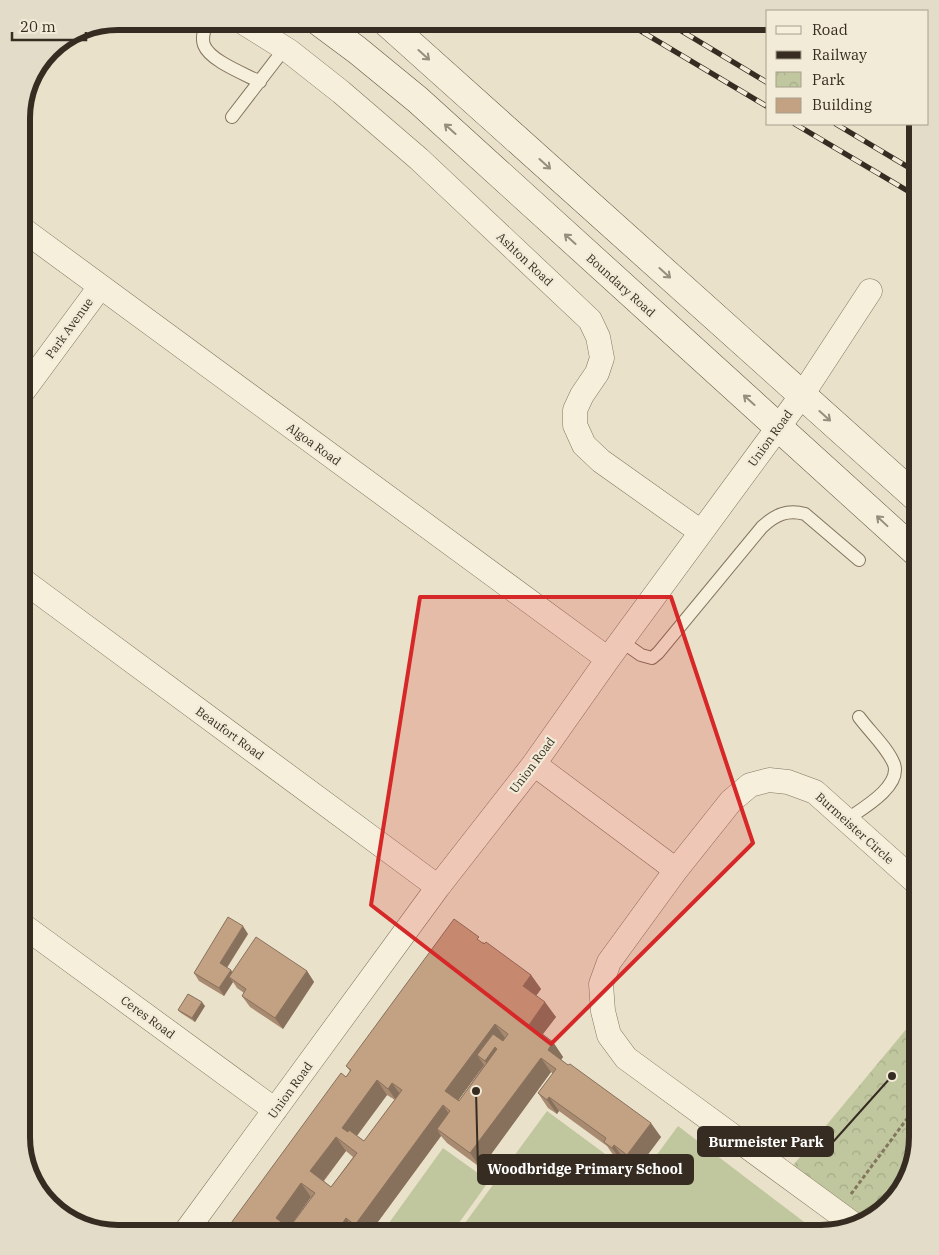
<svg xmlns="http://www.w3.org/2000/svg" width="939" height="1255" viewBox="0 0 939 1255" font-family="'IBM Plex Serif',serif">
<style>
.green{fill:#c0c79e}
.park{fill:url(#park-crowns)}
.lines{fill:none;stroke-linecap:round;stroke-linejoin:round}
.service-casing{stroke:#84755f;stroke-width:14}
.minor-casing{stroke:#84755f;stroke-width:25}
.secondary-casing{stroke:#665642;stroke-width:29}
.path{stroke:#84755f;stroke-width:3;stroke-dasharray:4 2.5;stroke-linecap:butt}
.service{stroke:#f5efdb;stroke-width:12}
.minor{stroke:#f5efdb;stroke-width:24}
.secondary{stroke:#f5efdb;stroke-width:28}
.rail-casing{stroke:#362c21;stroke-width:5.5}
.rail{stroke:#f2ebd7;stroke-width:4;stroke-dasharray:11;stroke-linecap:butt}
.wall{fill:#a88a71;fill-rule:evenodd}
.shaded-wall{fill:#88715c}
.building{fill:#c3a183;stroke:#88715c;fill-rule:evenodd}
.oneway{stroke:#968e7e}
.marked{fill:#d62828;fill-opacity:0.2;stroke:#d62828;stroke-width:4;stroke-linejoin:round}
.labels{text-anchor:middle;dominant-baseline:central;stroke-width:4.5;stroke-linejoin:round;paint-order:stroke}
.street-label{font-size:12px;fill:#362c21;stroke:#f2ebd7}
.rim{fill:none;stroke:#362c21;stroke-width:6}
.leader{fill:none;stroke:#362c21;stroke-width:2}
.callout-dot{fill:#362c21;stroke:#f2ebd7;stroke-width:2}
.callout{fill:#362c21;stroke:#362c21;stroke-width:2}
.callout-label{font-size:14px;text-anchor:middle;font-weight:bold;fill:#fff}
</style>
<defs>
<pattern id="park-crowns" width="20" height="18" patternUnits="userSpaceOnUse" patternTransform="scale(1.25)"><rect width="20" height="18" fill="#c0c79e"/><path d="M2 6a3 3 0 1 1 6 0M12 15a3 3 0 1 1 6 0" fill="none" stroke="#a6ab88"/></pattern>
</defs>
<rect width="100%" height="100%" fill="#e9e1c9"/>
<path class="green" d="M 547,1111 L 639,1179 L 678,1126 L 820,1234 L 457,1234 Z
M 443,1148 L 489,1181 L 451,1234 L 381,1234 Z"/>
<path class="park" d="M 918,1015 L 918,1137 L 905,1185 L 875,1218 L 853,1224 L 785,1175 Z"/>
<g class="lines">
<defs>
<path id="service" d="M 207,21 C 205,29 201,37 204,45 C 210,61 245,74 260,82
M 232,117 L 285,48
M 621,641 L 641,655 L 652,658 L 658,653 L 762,527 C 775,515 787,509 805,514 L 859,560
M 846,820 C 860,810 902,787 894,764 C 887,747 870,732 859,717"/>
<path id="minor" d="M 241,21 L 289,51 L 341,92 L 419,159 L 590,320 L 598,337 L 602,358 L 597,373 L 582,395 L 575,410 L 575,425 L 584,445 L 601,461 L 701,532
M 21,228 L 608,659
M 21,394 L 100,287
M 21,579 L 438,887
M 534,764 L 676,870
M 21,924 L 275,1110
M 853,1224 L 626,1058 L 609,1035 L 603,1011 L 601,984 L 609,962 L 676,870 L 731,801 L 750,785 L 769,780 L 788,782 L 815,792 L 918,884
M 184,1234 L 438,887 L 534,764 L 608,659 L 802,395 L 870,291"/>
<path id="secondary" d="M 318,21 L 357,50 L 418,100 L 918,554
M 385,21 L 918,499"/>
</defs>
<use href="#service" class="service-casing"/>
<use href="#minor" class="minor-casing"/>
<use href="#secondary" class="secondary-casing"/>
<path class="path" d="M 851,1194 L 918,1104"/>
<use href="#service" class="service"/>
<use href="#minor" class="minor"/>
<use href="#secondary" class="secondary"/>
<defs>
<path id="rail" d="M 624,21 L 768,107
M 665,21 L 768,83
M 795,124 L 918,197
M 836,124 L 918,173"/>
</defs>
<use href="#rail" class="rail-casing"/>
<use href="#rail" class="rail"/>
</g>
<path class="wall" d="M 248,934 L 227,968 L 232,972 L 307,971 L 314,982 L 283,1029 L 250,1007 L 242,996 L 244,993 L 237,988 L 233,982 L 224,996 L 199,981 L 194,973 Z
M 483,942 L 531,975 L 541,989 L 536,996 L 556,1017 L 543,1034 L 553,1042 L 563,1057 L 561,1060 L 661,1137 L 637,1169 L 624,1159 L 622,1162 L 614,1156 L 607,1146 L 559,1111 L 557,1114 L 548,1108 L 538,1093 L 553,1074 L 551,1072 L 481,1168 L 447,1143 L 441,1136 L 369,1234 L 358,1234 L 356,1233 L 355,1234 L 223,1234 L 346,1077 L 350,1071 L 346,1066 ZM 484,1065 L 459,1101 L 458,1100 ZM 387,1095 L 395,1100 L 364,1141 L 357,1136 ZM 346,1151 L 353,1157 L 331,1187 L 324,1181 ZM 311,1197 L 311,1198 L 289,1227 Z
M 205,1006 L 195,1022 L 181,1013 L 178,1010 Z"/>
<path class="shaded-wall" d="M 243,926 L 248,934 L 225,970 L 220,963 Z
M 231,970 L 236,978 L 229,977 L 233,982 L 224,996 L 219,988 Z
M 307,971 L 314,982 L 283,1029 L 275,1018 Z
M 531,975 L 541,989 L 533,1000 L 523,986 Z
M 202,1002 L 205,1006 L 195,1022 L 192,1018 Z
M 545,1002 L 556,1017 L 539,1039 L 529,1025 Z
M 495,1024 L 505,1038 L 497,1049 L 495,1047 L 505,1062 L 495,1075 L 485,1061 L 477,1055 L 484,1065 L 455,1105 L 445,1091 Z
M 553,1042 L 563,1057 L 558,1064 L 548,1050 Z
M 541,1058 L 551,1072 L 481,1168 L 470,1153 Z
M 377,1080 L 387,1095 L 352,1142 L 342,1128 Z
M 392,1083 L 403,1098 L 398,1103 L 388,1089 Z
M 549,1097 L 559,1111 L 557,1114 L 547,1100 Z
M 443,1105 L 453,1120 L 437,1129 L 441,1136 L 369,1234 L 362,1234 L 355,1225 Z
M 651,1123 L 661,1137 L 637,1169 L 627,1155 Z
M 336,1137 L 346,1151 L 320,1185 L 310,1171 Z
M 614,1145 L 624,1159 L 622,1162 L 612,1148 Z
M 301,1183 L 311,1197 L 286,1232 L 276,1218 Z
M 346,1218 L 356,1233 L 355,1234 L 335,1234 Z
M 269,1226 L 275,1234 L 264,1234 Z"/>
<path class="building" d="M 228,917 L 243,926 L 220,963 L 231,970 L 219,988 L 194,973 Z
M 454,919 L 479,937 L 477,939 L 484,944 L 486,942 L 531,975 L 523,986 L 545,1002 L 529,1025 L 553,1042 L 548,1050 L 568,1065 L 570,1064 L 651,1123 L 627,1155 L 614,1145 L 612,1148 L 604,1142 L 606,1138 L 549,1097 L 547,1100 L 538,1093 L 556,1069 L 541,1058 L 470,1153 L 437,1129 L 450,1111 L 443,1105 L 355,1225 L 346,1218 L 335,1234 L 280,1234 L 269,1226 L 264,1234 L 223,1234 L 341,1073 L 346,1077 L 351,1070 L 346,1066 ZM 495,1024 L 508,1034 L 503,1041 L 493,1034 L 477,1055 L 485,1061 L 495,1047 L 497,1049 L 459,1101 L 445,1091 ZM 377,1080 L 388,1089 L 392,1083 L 402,1090 L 364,1141 L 349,1130 L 348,1132 L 342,1128 ZM 336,1137 L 357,1153 L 331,1187 L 310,1171 ZM 301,1183 L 315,1193 L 289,1228 L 276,1218 Z
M 256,937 L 307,971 L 275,1018 L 242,996 L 246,989 L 229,977 Z
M 188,994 L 202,1002 L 192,1018 L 178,1010 Z"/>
<defs><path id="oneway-shaft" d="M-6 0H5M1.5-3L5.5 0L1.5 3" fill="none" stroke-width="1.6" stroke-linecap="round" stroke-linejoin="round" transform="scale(1.25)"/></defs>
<g class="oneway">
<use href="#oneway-shaft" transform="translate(424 55) rotate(42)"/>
<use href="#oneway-shaft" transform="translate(450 129) rotate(-138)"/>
<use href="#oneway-shaft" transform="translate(545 164) rotate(42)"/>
<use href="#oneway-shaft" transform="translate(570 239) rotate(-138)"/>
<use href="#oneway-shaft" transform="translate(665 273) rotate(42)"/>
<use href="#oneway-shaft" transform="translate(749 400) rotate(-138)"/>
<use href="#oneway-shaft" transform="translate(825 416) rotate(42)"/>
<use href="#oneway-shaft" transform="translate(882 521) rotate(-137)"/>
</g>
<path class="marked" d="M 420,597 L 671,597 L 753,843 L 551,1044 L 371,905 Z"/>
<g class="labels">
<g class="street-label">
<text transform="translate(525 259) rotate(43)">Ashton Road</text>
<text transform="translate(621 285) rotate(42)">Boundary Road</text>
<text transform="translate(69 328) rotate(-54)">Park Avenue</text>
<text transform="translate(770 438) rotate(-54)">Union Road</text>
<text transform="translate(314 444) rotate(36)">Algoa Road</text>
<text transform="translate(230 733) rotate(36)">Beaufort Road</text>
<text transform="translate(532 765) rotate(-53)">Union Road</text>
<text transform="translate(855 828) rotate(42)">Burmeister Circle</text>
<text transform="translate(148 1017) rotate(36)">Ceres Road</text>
<text transform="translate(290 1090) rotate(-54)">Union Road</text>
</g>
</g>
<path d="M0 0H939V1255H0ZM118 30H821A88 88 0 0 1 909 118V1137A88 88 0 0 1 821 1225H118A88 88 0 0 1 30 1137V118A88 88 0 0 1 118 30Z" fill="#e3dcc8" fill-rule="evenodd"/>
<path class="rim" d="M118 30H821A88 88 0 0 1 909 118V1137A88 88 0 0 1 821 1225H118A88 88 0 0 1 30 1137V118A88 88 0 0 1 118 30Z"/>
<path class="leader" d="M892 1076L833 1142M476 1091L478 1169"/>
<g class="callout-dot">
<circle cx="892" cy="1076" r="5"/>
<circle cx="476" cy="1091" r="5"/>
</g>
<g class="callout">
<rect x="698" y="1127" width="135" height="29" rx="5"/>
<rect x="478" y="1155" width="215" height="29" rx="5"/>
</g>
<g class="callout-label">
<text x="766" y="1147">Burmeister Park</text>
<text x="585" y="1174">Woodbridge Primary School</text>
</g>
<rect x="766" y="10" width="162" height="115" fill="#f2ebd7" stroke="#a79f8e"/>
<rect x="776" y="26" width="25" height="8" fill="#f5efdb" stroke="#a79f8e"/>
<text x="812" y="35" font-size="15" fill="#362c21">Road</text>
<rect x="776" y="51" width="25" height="8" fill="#362c21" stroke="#a79f8e"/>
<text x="812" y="60" font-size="15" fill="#362c21">Railway</text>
<rect x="776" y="72" width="25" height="15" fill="url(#park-crowns)" stroke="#a79f8e"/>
<text x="812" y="85" font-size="15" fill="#362c21">Park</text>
<rect x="776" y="98" width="25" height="15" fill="#c3a183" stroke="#a79f8e"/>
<text x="812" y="110" font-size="15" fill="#362c21">Building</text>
<path d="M12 32v8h74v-8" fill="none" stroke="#362c21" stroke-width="2.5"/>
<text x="20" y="32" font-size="15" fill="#362c21" stroke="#f2ebd7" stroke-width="4" paint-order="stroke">20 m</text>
</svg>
